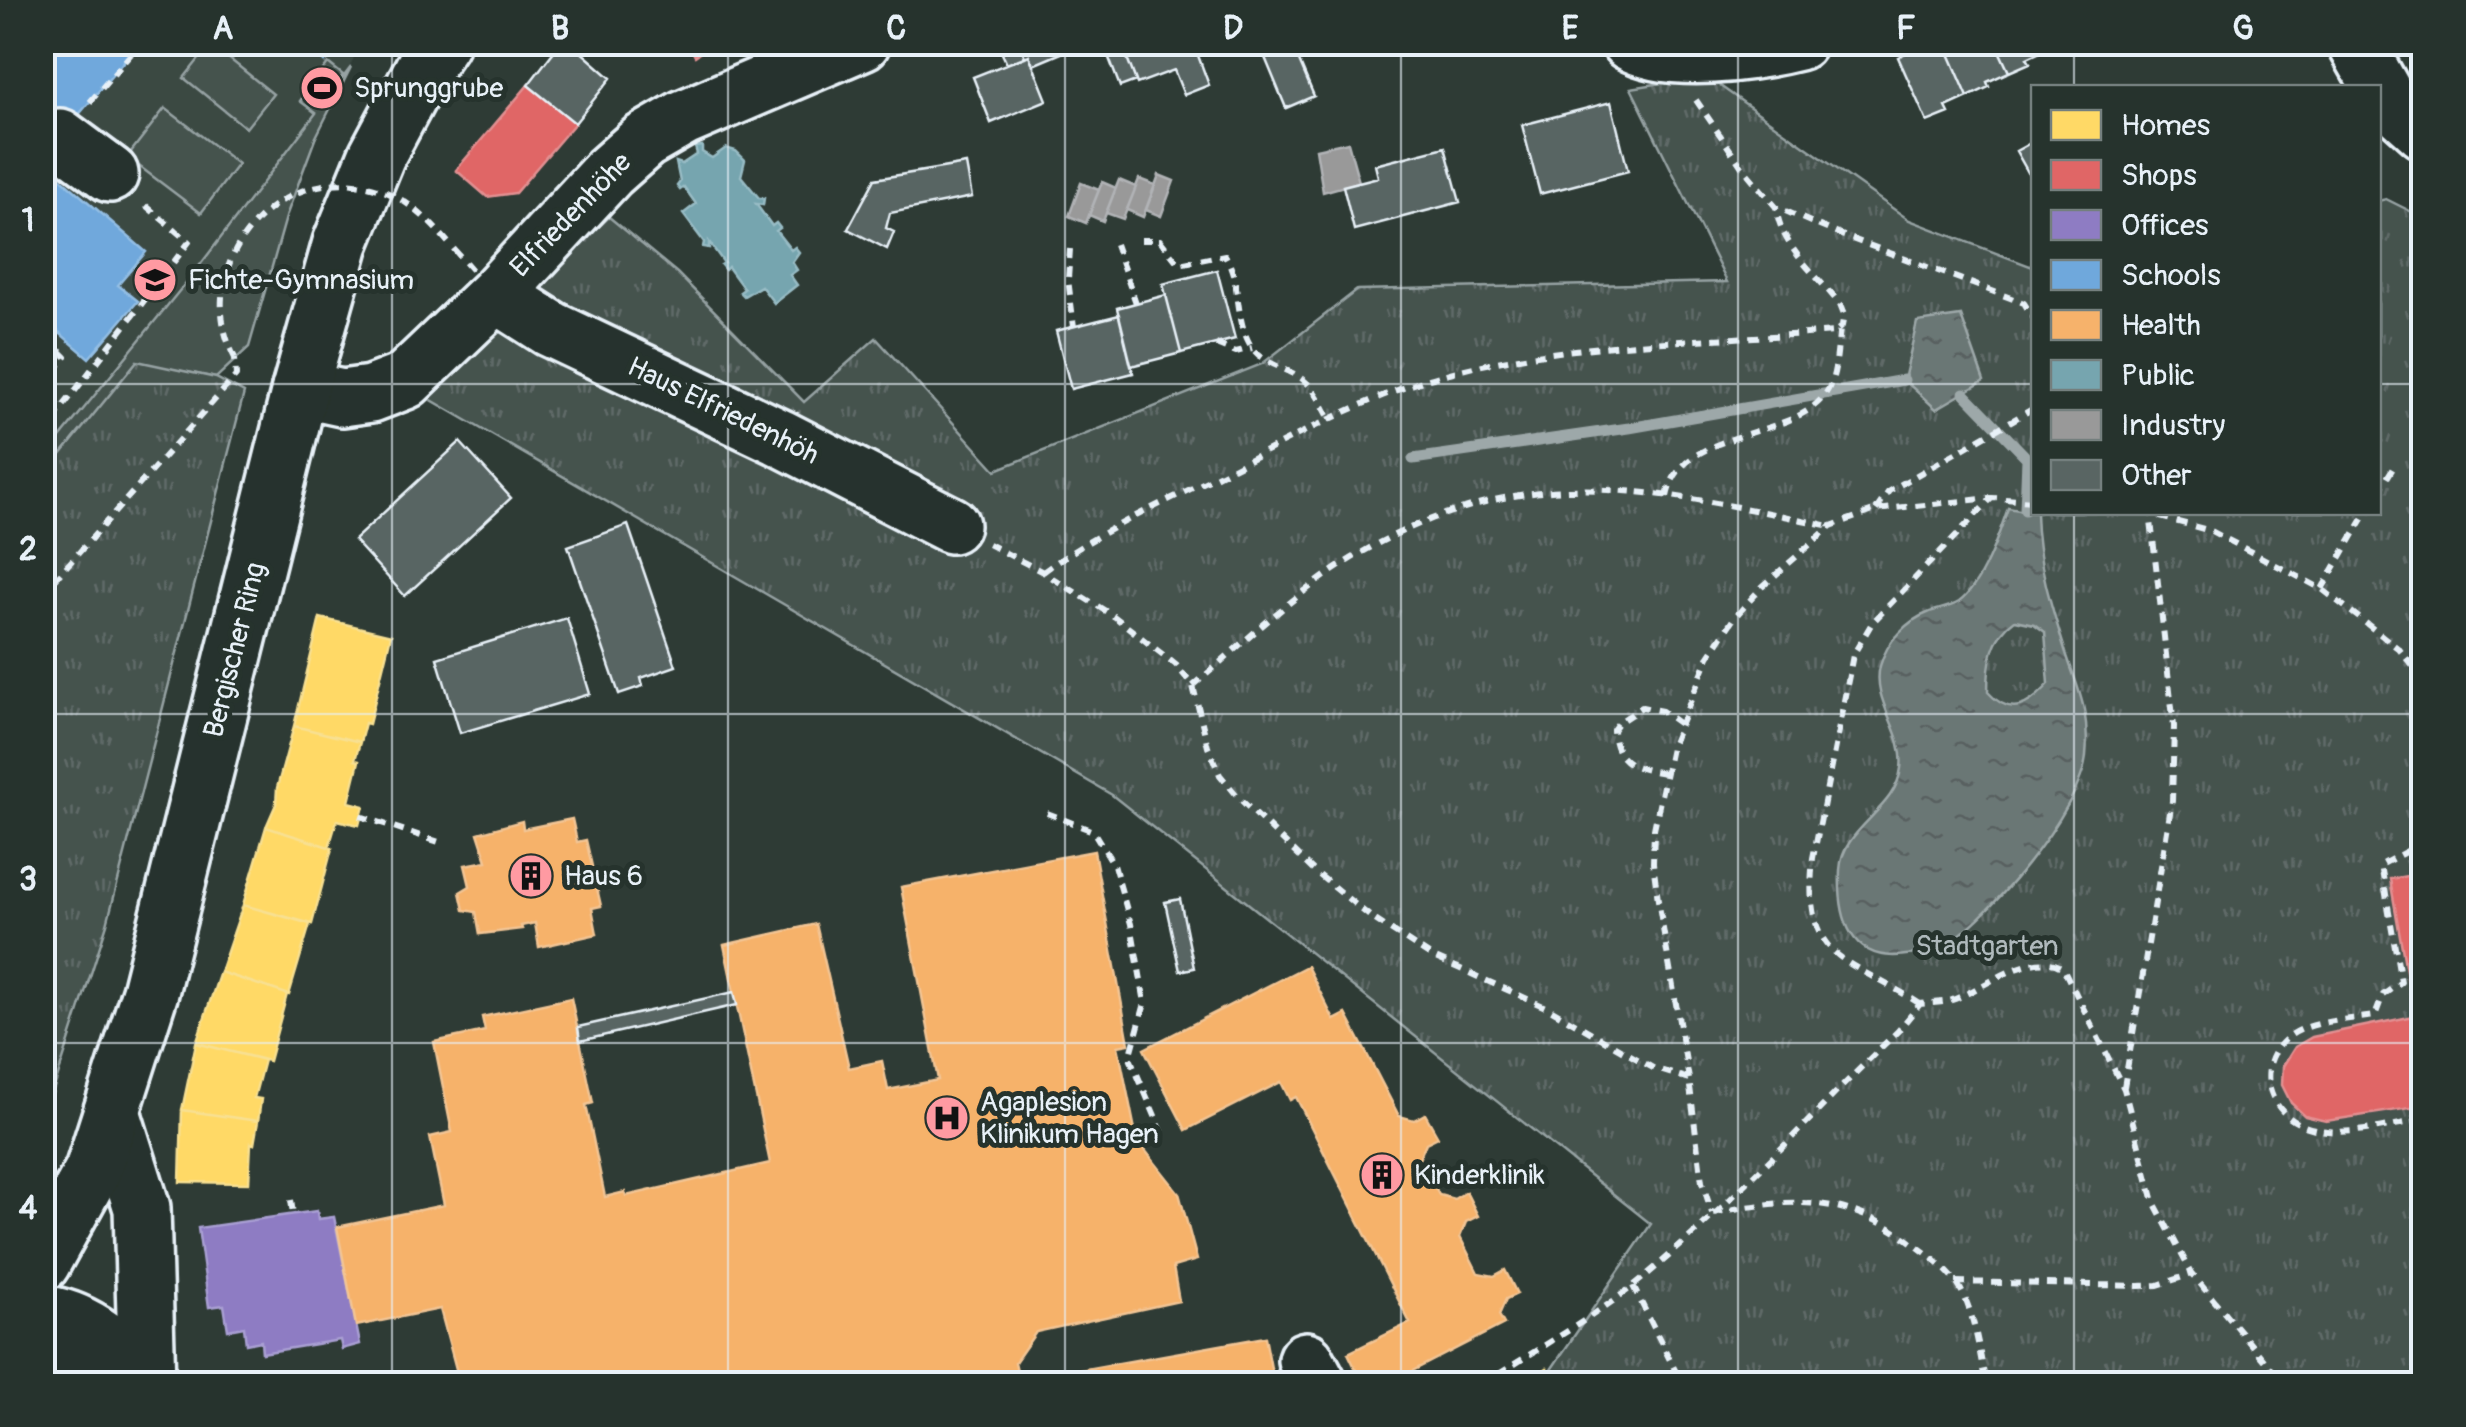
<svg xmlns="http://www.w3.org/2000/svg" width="2466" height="1427" viewBox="0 0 2466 1427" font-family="Pangolin,sans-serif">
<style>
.built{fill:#3b4843}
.grass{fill:#45524e;stroke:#96a2a3;stroke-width:2.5}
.park{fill:url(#park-tufts);stroke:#96a2a3;stroke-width:2.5}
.water{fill:url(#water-ripples);stroke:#9da8a9;stroke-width:2.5;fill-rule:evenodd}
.homes{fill:#ffd966;stroke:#f8e092;stroke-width:2.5}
.shops{fill:#e06666;stroke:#e29092;stroke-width:2.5}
.offices{fill:#8e7cc3;stroke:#a99fd3;stroke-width:2.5}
.schools{fill:#6fa8dc;stroke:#93bee4;stroke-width:2.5}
.health{fill:#f6b26b;stroke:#f2c595;stroke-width:2.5}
.public{fill:#76a5af;stroke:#98bcc5;stroke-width:2.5}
.industry{fill:#999;stroke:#b1b3b6;stroke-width:2.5}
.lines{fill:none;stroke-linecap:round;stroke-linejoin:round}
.stream{stroke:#9da8a9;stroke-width:11}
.building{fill:#596563;stroke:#e8f1f8;stroke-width:2.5}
.minor-casing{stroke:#e8f1f8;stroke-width:62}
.major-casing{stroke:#e8f1f8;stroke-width:62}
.path{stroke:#e8f1f8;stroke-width:6;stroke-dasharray:10 8;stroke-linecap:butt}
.minor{stroke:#26332d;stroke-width:55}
.major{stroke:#26332d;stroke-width:55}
.path-bridge{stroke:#e8f1f8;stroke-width:6;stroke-dasharray:10 8;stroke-linecap:butt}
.grid{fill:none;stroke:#e8f1f8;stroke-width:2.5;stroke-opacity:0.55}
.labels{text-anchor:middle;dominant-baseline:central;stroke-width:10;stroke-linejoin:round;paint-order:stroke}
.poi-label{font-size:28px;fill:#e8f1f8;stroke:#26332d;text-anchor:start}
.street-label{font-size:28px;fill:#e8f1f8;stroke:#26332d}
.park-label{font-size:28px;fill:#afb9bc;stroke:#26332d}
.neatline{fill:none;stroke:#e8f1f8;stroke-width:4}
.grid-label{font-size:32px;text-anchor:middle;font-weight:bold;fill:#e8f1f8}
</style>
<defs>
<pattern id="park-tufts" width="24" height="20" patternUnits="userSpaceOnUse" patternTransform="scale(2.5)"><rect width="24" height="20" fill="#45524e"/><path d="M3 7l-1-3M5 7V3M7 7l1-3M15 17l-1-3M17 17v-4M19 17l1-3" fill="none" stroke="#606b68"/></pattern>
<pattern id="water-ripples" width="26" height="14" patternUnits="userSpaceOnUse" patternTransform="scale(2.5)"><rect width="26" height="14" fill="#6b7775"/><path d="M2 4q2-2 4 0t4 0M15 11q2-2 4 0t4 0" fill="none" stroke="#586060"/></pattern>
</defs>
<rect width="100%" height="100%" fill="#2e3b35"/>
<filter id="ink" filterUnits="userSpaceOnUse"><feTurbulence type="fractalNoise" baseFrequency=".01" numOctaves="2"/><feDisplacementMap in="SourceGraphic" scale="20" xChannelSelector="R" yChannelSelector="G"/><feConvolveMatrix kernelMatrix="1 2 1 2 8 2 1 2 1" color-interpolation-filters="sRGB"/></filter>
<g filter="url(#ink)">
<path class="built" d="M 43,43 L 361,43 L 315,139 L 287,214 L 249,347 L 216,378 L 137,362 L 43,477 Z"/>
<path class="grass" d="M 211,44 L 273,94 L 246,128 L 184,78 Z
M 328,63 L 343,75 L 319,109 L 351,67 L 315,139 L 287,214 L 249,347 L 216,378 L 137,362 L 43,477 L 43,459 L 197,269 L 316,113 L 300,101 Z
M 165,108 L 238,164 L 201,213 L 127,157 Z"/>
<path class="park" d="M 1706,76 L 1909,220 L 2033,267 L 2034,512 L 2378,512 L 2378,201 L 2386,199 L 2424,218 L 2423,1384 L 1551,1384 L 1548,1374 L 1651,1224 L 1112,795 L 423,395 L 609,217 L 677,273 L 804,402 L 876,338 L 996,470 L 1262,364 L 1357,290 L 1727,282 L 1631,88 Z
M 137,361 L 216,378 L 244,393 L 107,924 L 43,1122 L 43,477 Z"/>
<path class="water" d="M 1961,316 L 1984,381 L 1936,409 L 1904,380 L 1917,322 Z
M 2008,508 L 2036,513 C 2037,562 2051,606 2066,653 C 2079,692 2090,712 2086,756 C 2082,808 1983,929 1936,950 C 1928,954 1916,954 1906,955 C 1849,963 1838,917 1840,870 C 1842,827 1896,811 1901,768 C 1906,733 1871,701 1880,666 C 1887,641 1906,621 1930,612 C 1939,609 1951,607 1959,602 C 1982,585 1999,534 2008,508 ZM 2015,620 L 2034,624 L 2045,632 L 2049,684 C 2029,706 2011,718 1988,692 C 1988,663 1991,637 2015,620 Z"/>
<path class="homes" d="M 320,618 L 391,635 L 369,724 L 365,723 L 360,742 L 294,726 Z
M 294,726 L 360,742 L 355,760 L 359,761 L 349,802 L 364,806 L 359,825 L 337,820 L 329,847 L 266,827 L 276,804 L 277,788 Z
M 266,827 L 332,848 L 312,924 L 243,905 Z
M 243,905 L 310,924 L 289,995 L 220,972 Z
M 220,972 L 287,994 L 269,1061 L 196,1043 Z
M 196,1043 L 264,1060 L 254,1098 L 261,1099 L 258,1121 L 182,1110 Z
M 182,1110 L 258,1121 L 254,1144 L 251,1143 L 249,1183 L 180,1182 Z
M 1547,1368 L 1559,1384 L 1523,1384 Z"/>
<path class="shops" d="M 687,42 L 715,42 L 695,56 Z
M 528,85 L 575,123 L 515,193 L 487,197 L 456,170 Z
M 2424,873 L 2424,1106 L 2326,1121 L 2305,1116 L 2291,1103 L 2282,1085 L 2283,1066 L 2295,1047 L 2312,1037 L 2414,1016 L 2390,879 Z"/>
<path class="offices" d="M 317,1211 L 318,1219 L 334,1217 L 360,1344 L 342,1349 L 340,1340 L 262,1353 L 261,1341 L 246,1344 L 244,1327 L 228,1330 L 224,1305 L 209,1307 L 198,1228 Z"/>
<path class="schools" d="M 48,42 L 140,42 L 60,137 L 42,150 L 42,49 Z
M 301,42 L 342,42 L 324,62 Z
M 42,162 L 146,252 L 118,285 L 138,301 L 89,358 L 42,318 Z
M 42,318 L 60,333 L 43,353 L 55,363 L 42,378 Z"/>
<path class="health" d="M 572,819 L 577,842 L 586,840 L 601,906 L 592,908 L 597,934 L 539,947 L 535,923 L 521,926 L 522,929 L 480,934 L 476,912 L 464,910 L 460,892 L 470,886 L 465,865 L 487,861 L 478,833 L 522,821 L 523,829 Z
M 1094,851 L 1129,1044 L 1118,1046 L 1137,1140 L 1179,1193 L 1197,1260 L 1173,1267 L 1179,1301 L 1036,1332 L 1015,1362 L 1020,1384 L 460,1384 L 440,1309 L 356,1326 L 337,1227 L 444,1205 L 430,1137 L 452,1132 L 434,1042 L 485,1031 L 482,1017 L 571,998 L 593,1103 L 586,1105 L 605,1197 L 625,1192 L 626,1196 L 770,1163 L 724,945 L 816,924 L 849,1068 L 882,1061 L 888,1090 L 938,1080 L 901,887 Z
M 1307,966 L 1334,1020 L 1346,1014 L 1399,1116 L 1414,1120 L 1425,1114 L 1438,1137 L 1426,1143 L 1419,1159 L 1439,1195 L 1454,1199 L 1466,1192 L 1478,1216 L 1466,1222 L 1460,1237 L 1478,1273 L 1494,1276 L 1505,1270 L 1517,1294 L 1506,1299 L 1499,1315 L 1504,1324 L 1387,1384 L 1363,1384 L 1348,1353 L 1410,1323 L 1296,1097 L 1290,1100 L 1281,1082 L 1186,1130 L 1144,1049 Z
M 1265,1337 L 1274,1384 L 1072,1384 L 1069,1372 Z"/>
<path class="public" d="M 702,146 L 702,152 L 712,158 L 726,148 L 736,151 L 745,160 L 741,176 L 759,198 L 764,198 L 763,205 L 756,204 L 772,226 L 776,223 L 780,228 L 776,231 L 791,250 L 795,247 L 799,252 L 792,262 L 797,270 L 790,275 L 797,285 L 774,303 L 761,286 L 744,296 L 740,292 L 744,289 L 728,267 L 725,270 L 721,265 L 724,263 L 709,242 L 709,248 L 703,247 L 704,242 L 683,214 L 696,204 L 684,187 L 680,190 L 677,186 L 680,182 L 676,162 L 682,164 L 697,154 L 695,147 Z"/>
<path class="industry" d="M 1348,142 L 1359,182 L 1323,192 L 1316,149 Z
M 1159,175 L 1174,181 L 1161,216 L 1146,210 Z
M 1139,179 L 1155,185 L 1143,217 L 1127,210 Z
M 1119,180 L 1136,187 L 1123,219 L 1106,213 Z
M 1102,182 L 1116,188 L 1103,221 L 1089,215 Z
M 1081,183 L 1099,190 L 1086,223 L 1069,216 Z"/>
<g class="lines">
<path class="stream" d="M 1964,393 L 2027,458 L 2025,510
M 1413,459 L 1629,428 L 1904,380"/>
</g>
<path class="building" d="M 561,42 L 570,42 L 611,78 L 575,123 L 528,85 Z
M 1019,42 L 1025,57 L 1007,64 L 1000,49 Z
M 1019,42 L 1069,42 L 1071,49 L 1033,65 L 1029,55 L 1025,57 Z
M 1109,42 L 1121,42 L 1136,81 L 1120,87 L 1104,45 Z
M 1121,42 L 1193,42 L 1209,85 L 1184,95 L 1174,70 L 1137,84 Z
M 1254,42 L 1291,42 L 1314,96 L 1286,108 L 1259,43 L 1255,45 Z
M 1927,42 L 1944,42 L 1968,97 L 1946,107 L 1949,113 L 1927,122 L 1898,57 Z
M 1944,42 L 1995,42 L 2009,72 L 1987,82 L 1989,87 L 1968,97 Z
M 1995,42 L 2049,42 L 2051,47 L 2027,58 L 2030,63 L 2009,72 Z
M 1029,55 L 1047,100 L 991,123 L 973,77 Z
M 1611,102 L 1628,171 L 1540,194 L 1522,125 Z
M 2034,141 L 2034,183 L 2016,151 Z
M 1445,147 L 1460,202 L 1354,230 L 1343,186 L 1378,177 L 1375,165 Z
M 966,164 L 972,197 L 890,213 L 886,228 L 894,232 L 887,249 L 848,229 L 875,179 Z
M 1217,270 L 1235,339 L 1181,353 L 1163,284 Z
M 1166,295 L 1181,353 L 1131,366 L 1117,308 Z
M 1119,315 L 1133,373 L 1071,389 L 1056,331 Z
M 460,442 L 511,498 L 405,596 L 354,540 Z
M 628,525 L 676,666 L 641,678 L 643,686 L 619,694 L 568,546 Z
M 567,618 L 590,694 L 460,733 L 437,658 Z
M 1180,899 L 1194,968 L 1180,971 L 1165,902 Z
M 734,992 L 737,1005 L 580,1041 L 578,1027 Z"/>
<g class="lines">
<defs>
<path id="minor" d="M 1629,42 C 1670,66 1754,53 1798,42
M 2355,42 L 2386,97 L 2424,131
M 60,137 L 110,174
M 496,294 L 551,329 L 779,437 L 951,525
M 300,389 L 342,398 L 371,394 L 405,381 L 496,294 L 609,172 L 644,141 L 684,118 L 862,42
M 112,1112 L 142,1208 L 147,1384
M 42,1313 C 85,1318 120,1348 146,1381
M 42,1358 L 74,1384
M 1306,1360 L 1319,1384"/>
<path id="major" d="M 42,1263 L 93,1170 L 150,992 L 300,389 L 341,243 L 377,155 L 424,67 L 441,42"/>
</defs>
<use href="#minor" class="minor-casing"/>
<use href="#major" class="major-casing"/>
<path class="path" d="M 1696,100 L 1742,167 L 1776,207 L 1836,233 L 2024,303 L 2034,319
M 90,102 L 141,42
M 1141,240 L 1160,240 L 1179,264 L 1225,255 C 1242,283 1234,319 1251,346 C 1264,367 1294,368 1309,385 C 1318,395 1324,408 1330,419
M 1115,244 L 1136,303
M 1070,249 L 1068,279 L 1074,327
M 1216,344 L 1236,352 L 1252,348
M 42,385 L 66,357 L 52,343
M 42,434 L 189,242 L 144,204
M 2378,493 L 2393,468
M 1667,497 C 1681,421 1809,444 1831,383 C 1837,367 1837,347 1840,330
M 1876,510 L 1889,491 L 2034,408
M 2142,512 L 2211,531 L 2322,589 L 2399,649 L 2424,680
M 988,544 L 1043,572 L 1115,617 L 1176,665 L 1193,686 L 1208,747 L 1220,775 L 1240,799 L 1313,870 L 1372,918 L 1429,955 L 1550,1009 L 1653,1068 L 1689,1079 L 1702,1182 L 1712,1213
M 1043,572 C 1095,533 1157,506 1215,477 C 1281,444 1345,408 1414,384 C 1541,340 1701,342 1835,332 L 1842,326 L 1844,315 L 1840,305 C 1816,273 1781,248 1776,207
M 2322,589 L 2367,512
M 42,594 L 236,376 L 235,358
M 1193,686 C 1235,650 1276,611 1321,579 C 1391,528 1479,494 1567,490 C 1645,486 1752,509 1830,526
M 1664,773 C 1635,768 1615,764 1613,730 L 1618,723 L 1642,707 L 1662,711 L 1680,724
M 1047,813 L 1093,831 L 1114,865 L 1131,924 L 1145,1003 L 1130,1058 L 1162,1132
M 360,816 L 445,844
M 2424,842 L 2381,865 L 2401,982 L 2383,995 L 2375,1016 C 2349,1020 2313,1020 2291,1035 C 2251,1064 2267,1119 2315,1129 C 2349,1137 2389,1125 2424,1120
M 1920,1004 C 1847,956 1802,964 1813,858 L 1853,655 L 1872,623 L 1991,499
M 1689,1079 L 1658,900 L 1653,863 L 1654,829 L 1671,748 L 1709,656 L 1734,618 L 1762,587 L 1831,526 L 1876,510 L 1992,498 L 2034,501
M 2124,1087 L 2172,801 L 2174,726 L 2150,512
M 291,1200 L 293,1214
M 1713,1213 C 1790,1198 1844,1194 1910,1241 C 1925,1252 1945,1267 1956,1282 C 1975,1309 1979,1353 1986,1384
M 1956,1282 L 2139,1286 L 2158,1285 L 2192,1274
M 1633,1286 L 1682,1384
M 1484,1384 C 1534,1350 1591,1320 1638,1282 C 1731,1206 1811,1115 1898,1031 L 1920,1004 C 1930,1003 1942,1003 1952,1000 C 1984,989 2032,948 2063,968 L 2124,1089 L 2154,1202 L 2192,1274 L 2284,1384
M 2408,1384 L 2424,1366"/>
<use href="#minor" class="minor"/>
<use href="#major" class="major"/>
<path class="path-bridge" d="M 235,358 C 186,265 281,155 381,190 C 420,204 445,240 472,270"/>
</g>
</g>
<path class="grid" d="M 392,42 L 392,1384M 728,42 L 728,1384M 1065,42 L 1065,1384M 1401,42 L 1401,1384M 1738,42 L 1738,1384M 2074,42 L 2074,88M 42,384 L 2034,384M 2378,384 L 2424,384M 2074,512 L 2074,1384M 42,714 L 2424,714M 42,1043 L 2424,1043"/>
<defs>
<symbol id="stadium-disc" viewBox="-11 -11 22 22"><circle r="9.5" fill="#ff9aa2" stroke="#26332d"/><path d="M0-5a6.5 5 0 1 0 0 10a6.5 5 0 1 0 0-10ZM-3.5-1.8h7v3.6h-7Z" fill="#111"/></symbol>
<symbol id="school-disc" viewBox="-11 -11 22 22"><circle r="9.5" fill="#ff9aa2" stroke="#26332d"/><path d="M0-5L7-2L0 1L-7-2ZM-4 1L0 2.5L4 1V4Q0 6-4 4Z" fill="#111"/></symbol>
<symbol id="building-disc" viewBox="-11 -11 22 22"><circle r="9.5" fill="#ff9aa2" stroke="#26332d"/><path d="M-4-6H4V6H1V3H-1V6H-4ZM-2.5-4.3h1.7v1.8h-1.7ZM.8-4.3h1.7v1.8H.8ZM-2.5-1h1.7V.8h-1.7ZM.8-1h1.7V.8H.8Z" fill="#111"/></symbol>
<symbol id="hospital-disc" viewBox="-11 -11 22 22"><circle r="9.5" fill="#ff9aa2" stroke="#26332d"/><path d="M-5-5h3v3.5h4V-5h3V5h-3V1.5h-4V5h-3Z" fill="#111"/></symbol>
</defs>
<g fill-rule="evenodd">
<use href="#stadium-disc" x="297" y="63" width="50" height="50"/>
<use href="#school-disc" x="130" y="255" width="50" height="50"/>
<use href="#building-disc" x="506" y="851" width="50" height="50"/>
<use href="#hospital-disc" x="922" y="1093" width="50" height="50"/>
<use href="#building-disc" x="1357" y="1150" width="50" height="50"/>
</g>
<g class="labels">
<g class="poi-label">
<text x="354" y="88">Sprunggrube</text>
<text x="188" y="280">Fichte-Gymnasium</text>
<text x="564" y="876">Haus 6</text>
<text x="980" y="1102">Agaplesion<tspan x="980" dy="32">Klinikum Hagen</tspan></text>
<text x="1414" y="1175">Kinderklinik</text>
</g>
<g class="street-label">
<text transform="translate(571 215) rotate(-46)">Elfriedenhöhe</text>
<text transform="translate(723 411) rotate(26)">Haus Elfriedenhöh</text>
<text transform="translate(235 650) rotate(-76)">Bergischer Ring</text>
</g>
<g class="park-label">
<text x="1987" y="946">Stadtgarten</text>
</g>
</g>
<rect width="2466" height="1427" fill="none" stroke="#26332d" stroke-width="110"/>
<rect x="2031" y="85" width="350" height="430" fill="#26332d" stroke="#747f7e" stroke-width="2.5"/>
<rect x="2051" y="110" width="50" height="30" fill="#ffd966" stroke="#747f7e" stroke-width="2.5"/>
<text x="2121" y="135" font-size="30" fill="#e8f1f8">Homes</text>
<rect x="2051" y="160" width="50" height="30" fill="#e06666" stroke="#747f7e" stroke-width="2.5"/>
<text x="2121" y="185" font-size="30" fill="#e8f1f8">Shops</text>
<rect x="2051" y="210" width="50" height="30" fill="#8e7cc3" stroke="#747f7e" stroke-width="2.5"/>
<text x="2121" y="235" font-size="30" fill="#e8f1f8">Offices</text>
<rect x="2051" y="260" width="50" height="30" fill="#6fa8dc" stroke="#747f7e" stroke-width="2.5"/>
<text x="2121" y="285" font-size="30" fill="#e8f1f8">Schools</text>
<rect x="2051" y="310" width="50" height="30" fill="#f6b26b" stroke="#747f7e" stroke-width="2.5"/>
<text x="2121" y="335" font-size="30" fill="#e8f1f8">Health</text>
<rect x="2051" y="360" width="50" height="30" fill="#76a5af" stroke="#747f7e" stroke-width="2.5"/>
<text x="2121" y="385" font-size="30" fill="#e8f1f8">Public</text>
<rect x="2051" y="410" width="50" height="30" fill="#999999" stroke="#747f7e" stroke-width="2.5"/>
<text x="2121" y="435" font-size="30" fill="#e8f1f8">Industry</text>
<rect x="2051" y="460" width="50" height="30" fill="#596563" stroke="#747f7e" stroke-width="2.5"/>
<text x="2121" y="485" font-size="30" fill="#e8f1f8">Other</text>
<rect x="55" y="55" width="2356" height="1317" class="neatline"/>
<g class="grid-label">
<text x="223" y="39">A</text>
<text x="560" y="39">B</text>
<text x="896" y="39">C</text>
<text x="1233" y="39">D</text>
<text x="1570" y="39">E</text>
<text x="1906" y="39">F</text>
<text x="2243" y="39">G</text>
<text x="28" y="231">1</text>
<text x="28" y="560">2</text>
<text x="28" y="890">3</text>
<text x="28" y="1219">4</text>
</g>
</svg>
